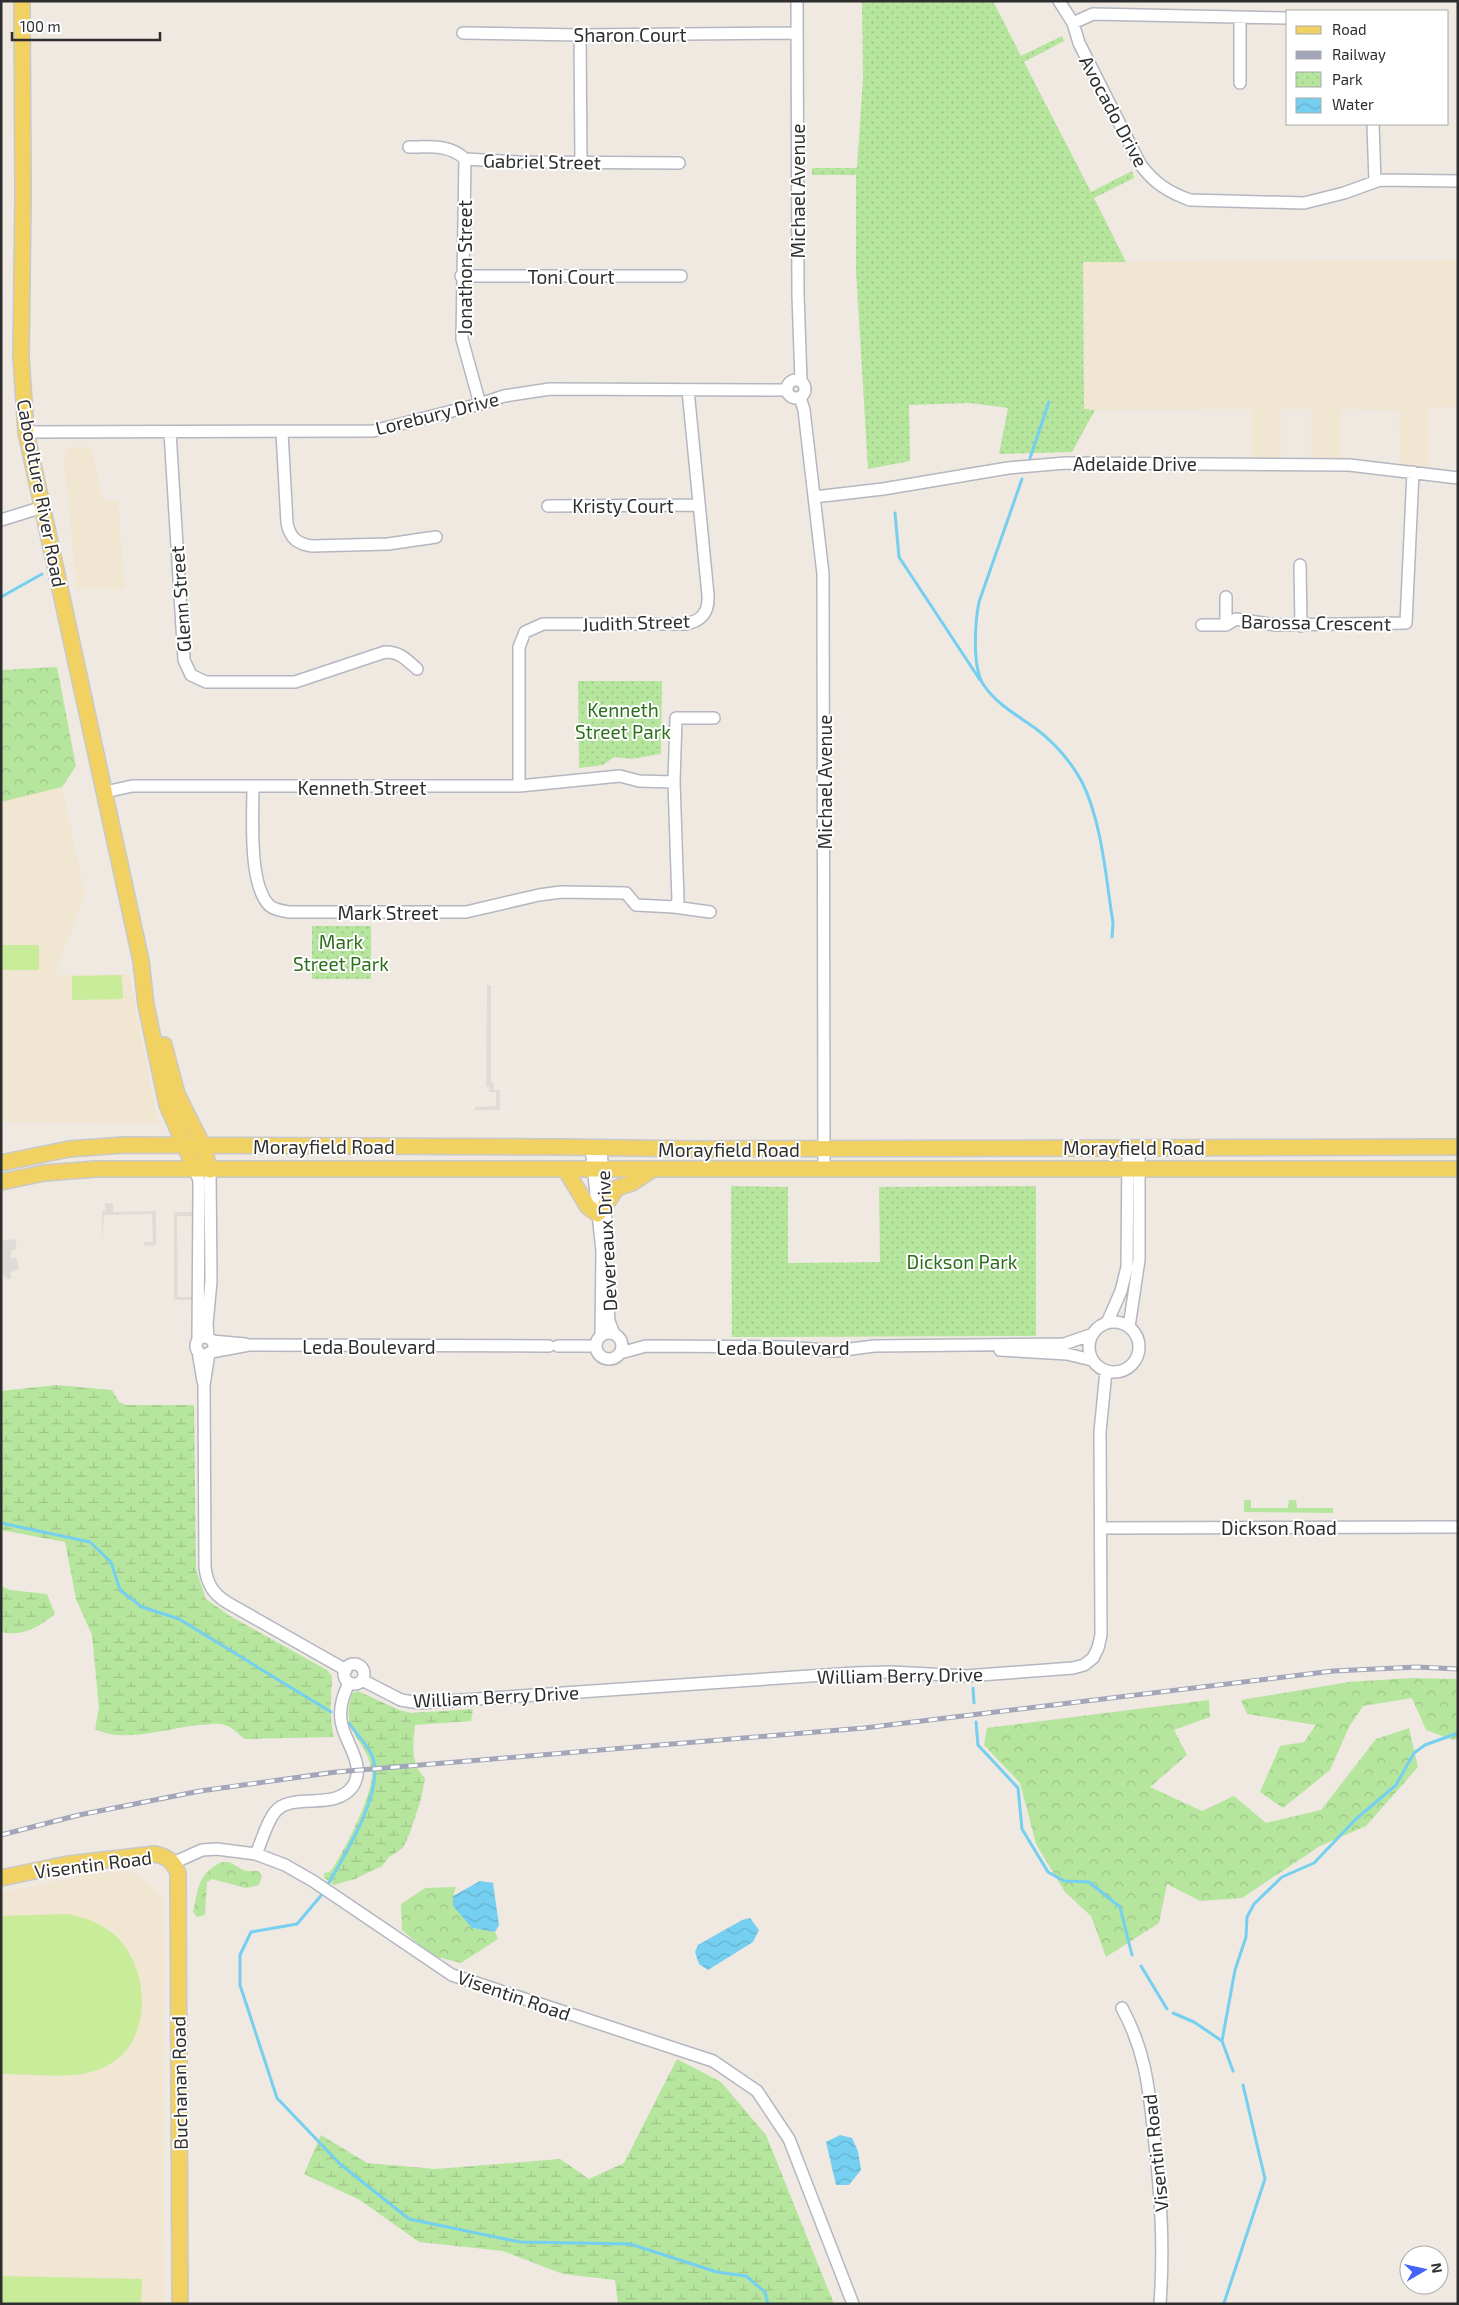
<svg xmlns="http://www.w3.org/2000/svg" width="1459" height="2305" viewBox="0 0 1459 2305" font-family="'Exo 2',sans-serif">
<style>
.education{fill:#f0e6d1}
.forest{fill:url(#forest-crowns)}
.wetland{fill:url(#wetland-marsh)}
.park{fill:url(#park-dots)}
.garden{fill:#b6e59e}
.pitch{fill:#c9ec9a}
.plaza{fill:#dfdcd8}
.water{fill:url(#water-waves)}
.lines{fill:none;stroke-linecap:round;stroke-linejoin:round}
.stream{stroke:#75cff0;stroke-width:3}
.minor-casing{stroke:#b4b7c1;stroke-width:14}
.major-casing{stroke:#c9c9c9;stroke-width:18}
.minor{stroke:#fff;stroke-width:11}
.major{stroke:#f2d163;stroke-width:15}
.rail-casing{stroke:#a3a6b8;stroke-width:5}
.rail{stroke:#fff;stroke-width:3;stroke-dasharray:9;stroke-linecap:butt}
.labels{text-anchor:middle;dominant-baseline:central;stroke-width:4;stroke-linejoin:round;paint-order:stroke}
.street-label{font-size:19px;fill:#2e2e2e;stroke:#fff}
.park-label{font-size:19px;fill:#2c6e1b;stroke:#fff}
</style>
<defs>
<pattern id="forest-crowns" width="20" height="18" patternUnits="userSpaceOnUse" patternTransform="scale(1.25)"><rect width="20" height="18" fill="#b6e59e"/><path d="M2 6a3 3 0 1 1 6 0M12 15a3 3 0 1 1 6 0" fill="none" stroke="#9dc588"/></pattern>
<pattern id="wetland-marsh" width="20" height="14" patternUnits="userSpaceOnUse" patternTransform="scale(1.25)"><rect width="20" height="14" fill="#b6e59e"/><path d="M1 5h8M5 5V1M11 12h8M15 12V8" fill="none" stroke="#9dc588"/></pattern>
<pattern id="park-dots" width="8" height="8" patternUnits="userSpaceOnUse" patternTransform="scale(1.25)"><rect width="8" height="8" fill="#b6e59e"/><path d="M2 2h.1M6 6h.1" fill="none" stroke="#9dc588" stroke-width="1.8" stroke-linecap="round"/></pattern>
<pattern id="water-waves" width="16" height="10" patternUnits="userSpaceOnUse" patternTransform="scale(1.25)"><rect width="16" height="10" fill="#75cff0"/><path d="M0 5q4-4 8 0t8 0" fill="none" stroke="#66b2ce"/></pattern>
</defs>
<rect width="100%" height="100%" fill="#efe9e1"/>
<path class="education" d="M 1458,260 L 1458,407 L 1428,407 L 1429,475 L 1400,470 L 1399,410 L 1341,409 L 1340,465 L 1311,466 L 1311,409 L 1281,409 L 1281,465 L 1252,463 L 1251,409 L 1084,410 L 1083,262 Z
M 70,447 L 91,447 L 103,500 L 118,501 L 125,589 L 77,589 L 64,459 L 65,453 Z
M 62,787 L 85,895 L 54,975 L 129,974 L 158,1123 L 1,1122 L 1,802 Z
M 134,1871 L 163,1897 L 164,2304 L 1,2304 L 1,1893 L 90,1874 Z"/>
<path class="forest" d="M 57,667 L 76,766 L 62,787 L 1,802 L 1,670 Z
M 1411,1678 L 1458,1679 L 1458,1738 L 1453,1740 L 1426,1730 L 1412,1698 L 1363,1706 L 1349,1727 L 1330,1770 L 1283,1808 L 1260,1792 L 1280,1746 L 1304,1742 L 1316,1725 L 1247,1714 L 1241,1700 L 1349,1682 Z
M 1209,1700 L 1210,1717 L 1174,1730 L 1187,1755 L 1150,1787 L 1202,1811 L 1234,1796 L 1266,1823 L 1321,1810 L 1376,1739 L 1409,1728 L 1418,1767 L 1366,1826 L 1320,1846 L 1242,1898 L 1200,1901 L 1167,1884 L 1159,1923 L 1106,1957 L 1091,1916 L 1065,1892 L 1036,1844 L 1020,1783 L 984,1745 L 987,1728 Z
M 222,1862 L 229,1862 L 245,1871 L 258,1871 L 262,1876 L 259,1885 L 246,1888 L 212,1879 L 207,1882 L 205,1915 L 197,1917 L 193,1912 C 199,1888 197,1874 222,1862 Z
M 456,1887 L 453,1896 L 472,1928 L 495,1932 L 498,1939 L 461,1963 L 433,1956 L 402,1930 L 401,1904 L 425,1888 Z"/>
<path class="wetland" d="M 56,1385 L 112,1390 L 119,1402 L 126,1405 L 194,1405 L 196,1570 L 206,1599 L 230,1616 L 327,1670 L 332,1676 C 331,1698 329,1716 334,1737 L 244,1739 C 237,1732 232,1727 222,1724 C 215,1723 206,1725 199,1725 C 166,1728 124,1744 95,1729 L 99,1708 L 92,1635 L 76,1599 L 65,1542 L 1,1530 L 1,1391 Z
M 1,1586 L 10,1590 L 47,1594 L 55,1614 C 39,1627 22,1637 1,1632 Z
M 358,1691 L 399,1710 L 412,1713 L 473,1709 L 471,1721 L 415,1725 C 413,1745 410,1763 425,1778 L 421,1799 L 410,1833 L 403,1848 L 389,1857 L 382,1866 L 355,1879 L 334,1885 L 324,1878 L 324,1873 L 330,1872 C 343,1855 373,1794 372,1773 C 369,1740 338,1734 352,1693 Z
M 677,2059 L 721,2082 L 766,2135 L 834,2304 L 618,2304 L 615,2280 L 563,2274 L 503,2251 L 419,2242 L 360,2200 L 304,2174 L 321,2135 L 367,2163 L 435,2169 L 560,2159 L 589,2179 L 624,2163 Z"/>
<path class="park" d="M 862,1 L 993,1 L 1021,56 L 1062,36 L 1064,41 L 1024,62 L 1091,192 L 1132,171 L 1134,178 L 1094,198 L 1126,262 L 1083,262 L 1084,409 L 1095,410 L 1072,452 L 999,454 L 1008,408 L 969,403 L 909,405 L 910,461 L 868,469 L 856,270 L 856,175 L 812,175 L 812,168 L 857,168 L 863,78 Z
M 578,681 L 662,681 L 661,754 L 631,759 L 614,757 L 603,765 L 579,768 Z
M 312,926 L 371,926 L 371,979 L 312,979 Z
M 731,1186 L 788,1187 L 788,1263 L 880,1262 L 879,1187 L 1036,1186 L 1036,1336 L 732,1337 Z"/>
<path class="garden" d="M 1244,1500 L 1251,1500 L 1251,1508 L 1288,1508 L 1289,1500 L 1296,1500 L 1297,1508 L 1333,1508 L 1333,1513 L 1244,1512 Z"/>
<path class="pitch" d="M 1,945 L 39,945 L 39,970 L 1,970 Z
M 122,975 L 123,999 L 72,1000 L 72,976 Z
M 68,1914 C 86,1918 101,1923 116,1936 C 152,1971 154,2048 100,2069 C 73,2080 31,2074 1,2074 L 1,1916 Z
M 1,2276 L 142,2279 L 141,2304 L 1,2304 Z"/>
<path class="plaza" d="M 487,985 L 491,985 L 491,1082 L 494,1083 L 494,1090 L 500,1090 L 500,1110 L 475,1110 L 475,1107 L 496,1106 L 496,1092 L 489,1092 L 489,1087 L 486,1087 Z
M 105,1203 L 113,1203 L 113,1212 L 156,1211 L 156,1245 L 144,1246 L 144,1242 L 153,1242 L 152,1214 L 104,1215 L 102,1243 L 102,1211 L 105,1211 Z
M 174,1212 L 192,1212 L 192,1216 L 177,1216 L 178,1297 L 193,1297 L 193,1300 L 174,1300 Z
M 15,1239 L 17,1249 L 12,1250 L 11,1253 L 11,1258 L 16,1257 L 19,1268 L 10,1273 L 12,1277 L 8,1280 L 1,1272 L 1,1241 Z"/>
<path class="water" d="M 480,1881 L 493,1883 L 499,1925 L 495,1932 L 472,1928 L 453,1906 L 453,1896 Z
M 750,1918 L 759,1930 L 753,1942 L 708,1970 L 699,1964 L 695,1952 L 698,1945 L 742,1920 Z
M 840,2135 L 852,2138 L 858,2151 L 861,2170 L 849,2185 L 836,2185 L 826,2142 Z"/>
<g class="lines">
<path class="stream" d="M 1030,458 L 1049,402
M 1022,479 L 979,602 C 975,622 972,666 983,684 C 996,704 1017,715 1035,728 C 1055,743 1070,760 1082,782 C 1102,822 1106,879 1113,923 L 1112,937
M 895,513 L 899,557 L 980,680
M 1,597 L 42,574
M 1,1523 L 90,1542 L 111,1562 L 120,1590 L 142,1607 L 179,1619 L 331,1712
M 973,1688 L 974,1703
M 976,1722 L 978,1745 L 1018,1788 L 1022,1829 L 1048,1872 L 1064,1881 L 1089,1882 L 1120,1907 L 1132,1955
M 327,1886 C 344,1856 384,1793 373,1758 C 369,1746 356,1734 349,1723
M 324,1892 L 297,1924 L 251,1932 L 240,1955 L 240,1985 L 277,2098 L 340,2164 L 409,2219 L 520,2242 L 630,2244 L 717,2272 L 746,2276 L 765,2292 L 768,2304
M 1141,1966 L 1167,2009
M 1173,2013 L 1194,2022 L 1222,2041
M 1233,2071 L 1222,2041 L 1235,1970 L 1246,1937 L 1247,1917 L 1254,1904 L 1282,1877 L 1314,1863 L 1356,1819 L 1396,1785 L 1414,1753 L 1425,1745 L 1458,1733
M 1224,2303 L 1265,2179 L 1243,2085"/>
<defs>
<path id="minor" d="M 797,1 L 798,295 L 801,381
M 1059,1 L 1073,23 L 1079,43 L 1140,164 C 1154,183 1168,192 1190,200 L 1304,203 L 1344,193 L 1380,180 L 1458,181
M 1240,19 L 1240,83
M 1073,23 L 1093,14 L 1288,18
M 463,33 L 580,35 L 797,33
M 580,35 L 581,162
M 1373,124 L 1375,181
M 409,147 C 429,147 449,144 465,159 L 518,162 L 679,163
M 465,159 L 462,339 L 480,404
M 461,276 L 681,276
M787 389a9 9 0 1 1 18 0a9 9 0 1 1-18 0Z
M 800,397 L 804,410 L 823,574 L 824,1170
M 26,432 L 373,431 L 480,404 L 504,396 L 550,389 L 787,390
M 170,432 L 184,660 L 191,675 L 206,682 L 295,682 L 385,652 C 400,652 406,659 417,669
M 282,432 L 287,523 C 290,538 297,544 312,546 L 388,544 L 436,537
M 814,497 L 883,489 L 1008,468 L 1066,463 L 1349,465 L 1458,478
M 548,506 L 698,505
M 1,520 L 43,507
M 1300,565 L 1301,626
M 1226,597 L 1226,625
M 1202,625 L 1226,625 L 1236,619 L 1276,625 L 1406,623 L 1413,472
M 519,786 L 519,647 L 525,632 L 543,624 L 685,624 C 702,621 709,612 708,595 L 688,390
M 253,787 C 253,816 248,886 270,906 C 275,910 283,911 289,912 L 466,912 L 539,895 L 561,892 L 626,893 L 636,905 L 674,907 L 678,901 L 674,782 L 676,718 L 714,718
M 105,792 L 132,786 L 519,786 L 620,776 L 639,781 L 674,782
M 674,907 L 710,912
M 591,1147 L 602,1251 L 601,1336
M 601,1147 L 607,1238
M 195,1169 L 199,1181 L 199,1194 L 198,1340
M 608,1307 L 609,1321 L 614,1334
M1089 1347a25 25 0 1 1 50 0a25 25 0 1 1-50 0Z
M 1107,1323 L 1121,1291 L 1127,1267 L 1128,1147
M 1129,1327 L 1139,1260 L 1139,1147
M596 1346a13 13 0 1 1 26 0a13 13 0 1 1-26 0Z
M196 1346a9 9 0 1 1 18 0a9 9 0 1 1-18 0Z
M 208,1338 L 207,1324 L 211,1281 L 210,1170
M 212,1341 L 245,1344
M 558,1346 L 596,1346
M 1000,1350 L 1067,1354 L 1092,1360
M 198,1351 L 203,1381
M 211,1352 L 249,1345 L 549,1346
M 209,1353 L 204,1385 L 205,1567 C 207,1584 213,1594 228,1603 L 346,1670
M 620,1353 L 646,1346 L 787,1347 L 836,1351 L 874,1346 L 1064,1344 L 1093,1334
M 1101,1528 L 1458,1527
M344 1674a10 10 0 1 1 20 0a10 10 0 1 1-20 0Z
M 362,1680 L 401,1700 L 419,1703 L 854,1673 L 891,1672 L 966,1676 L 1073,1668 L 1084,1665 L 1093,1658 L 1098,1648 L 1101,1635 L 1100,1432 L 1106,1371
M 256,1854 C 262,1841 266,1823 275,1812 C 292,1791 335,1812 353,1786 C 367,1764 343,1741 341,1720 C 339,1707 343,1695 349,1683
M 173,1863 L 202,1850 L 217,1849 L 256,1854 L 285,1865 L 313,1881 L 452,1975 L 713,2061 L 757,2091 L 789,2139 L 853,2304
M 1122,2008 C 1147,2054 1149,2092 1155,2144 C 1161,2200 1164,2247 1160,2304"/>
<path id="major" d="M 22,1 L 23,195 L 21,357 L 26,432 L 141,961 L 146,1005 L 167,1105 L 195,1169
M 164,1045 L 177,1094 L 203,1146 L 210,1170
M 1,1163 L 69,1149 L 124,1145 L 561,1147 L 699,1149 L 1458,1147
M 565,1169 L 588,1207 L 598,1214
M 1,1182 L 44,1173 L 96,1169 L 1458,1169
M 606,1204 L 617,1188 L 632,1183 L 653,1169
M 1,1878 L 68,1864 L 155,1854 C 168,1857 173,1861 178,1873 L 180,2304"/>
</defs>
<use href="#minor" class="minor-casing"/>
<use href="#major" class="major-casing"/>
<use href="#minor" class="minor"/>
<use href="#major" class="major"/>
<defs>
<path id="rail" d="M 1,1835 L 79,1815 L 200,1791 L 336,1772 L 864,1728 L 1333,1671 L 1417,1667 L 1458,1669"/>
</defs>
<use href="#rail" class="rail-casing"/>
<use href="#rail" class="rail"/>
</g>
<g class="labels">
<g class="street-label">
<text x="630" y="34">Sharon Court</text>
<text transform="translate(1114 111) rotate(62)">Avocado Drive</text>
<text transform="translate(542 161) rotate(1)">Gabriel Street</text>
<text transform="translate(797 191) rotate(-90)">Michael Avenue</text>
<text transform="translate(464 268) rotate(-90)">Jonathon Street</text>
<text x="571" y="276">Toni Court</text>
<text transform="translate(437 413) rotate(-14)">Lorebury Drive</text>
<text x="1135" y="463">Adelaide Drive</text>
<text transform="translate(42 493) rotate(79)">Caboolture River Road</text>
<text x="623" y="505">Kristy Court</text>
<text transform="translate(180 599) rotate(-94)">Glenn Street</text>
<text transform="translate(636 622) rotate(-2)">Judith Street</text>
<text transform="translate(1316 622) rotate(1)">Barossa Crescent</text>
<text transform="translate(824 782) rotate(-90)">Michael Avenue</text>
<text x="362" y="787">Kenneth Street</text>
<text x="388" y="912">Mark Street</text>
<text x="324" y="1146">Morayfield Road</text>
<text x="1134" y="1147">Morayfield Road</text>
<text x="729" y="1149">Morayfield Road</text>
<text transform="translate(606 1241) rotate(-93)">Devereaux Drive</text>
<text x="369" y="1346">Leda Boulevard</text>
<text x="783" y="1347">Leda Boulevard</text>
<text x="1279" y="1527">Dickson Road</text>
<text transform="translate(900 1675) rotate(-1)">William Berry Drive</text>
<text transform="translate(496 1696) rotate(-3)">William Berry Drive</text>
<text transform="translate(93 1864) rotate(-7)">Visentin Road</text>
<text transform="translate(514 1995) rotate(19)">Visentin Road</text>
<text transform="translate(179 2083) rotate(-91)">Buchanan Road</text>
<text transform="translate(1155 2153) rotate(-96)">Visentin Road</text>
</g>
<g class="park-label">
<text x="623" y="709">Kenneth<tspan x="623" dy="22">Street Park</tspan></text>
<text x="341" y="941">Mark<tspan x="341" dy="22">Street Park</tspan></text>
<text x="962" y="1261">Dickson Park</text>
</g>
</g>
<rect width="1459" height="2305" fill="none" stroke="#2e2e2e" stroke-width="5"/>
<rect x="1286" y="10" width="162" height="115" fill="#ffffff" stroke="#ababab"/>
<rect x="1296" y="26" width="25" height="8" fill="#f2d163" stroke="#ababab"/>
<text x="1332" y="35" font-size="15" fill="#2e2e2e">Road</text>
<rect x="1296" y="51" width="25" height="8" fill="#a3a6b8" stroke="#ababab"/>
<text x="1332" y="60" font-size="15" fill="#2e2e2e">Railway</text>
<rect x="1296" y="72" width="25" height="15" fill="url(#park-dots)" stroke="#ababab"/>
<text x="1332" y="85" font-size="15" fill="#2e2e2e">Park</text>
<rect x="1296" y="98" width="25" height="15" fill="url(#water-waves)" stroke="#ababab"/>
<text x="1332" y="110" font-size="15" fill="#2e2e2e">Water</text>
<g transform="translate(1424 2270) rotate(81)"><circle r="24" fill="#ffffff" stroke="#ababab"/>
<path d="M0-4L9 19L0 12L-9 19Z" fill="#4264fb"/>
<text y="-8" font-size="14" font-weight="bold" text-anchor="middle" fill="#2e2e2e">N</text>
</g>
<path d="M12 32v8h148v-8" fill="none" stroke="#2e2e2e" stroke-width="2.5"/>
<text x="20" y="32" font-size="15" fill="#2e2e2e" stroke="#ffffff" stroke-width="4" paint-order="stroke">100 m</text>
</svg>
